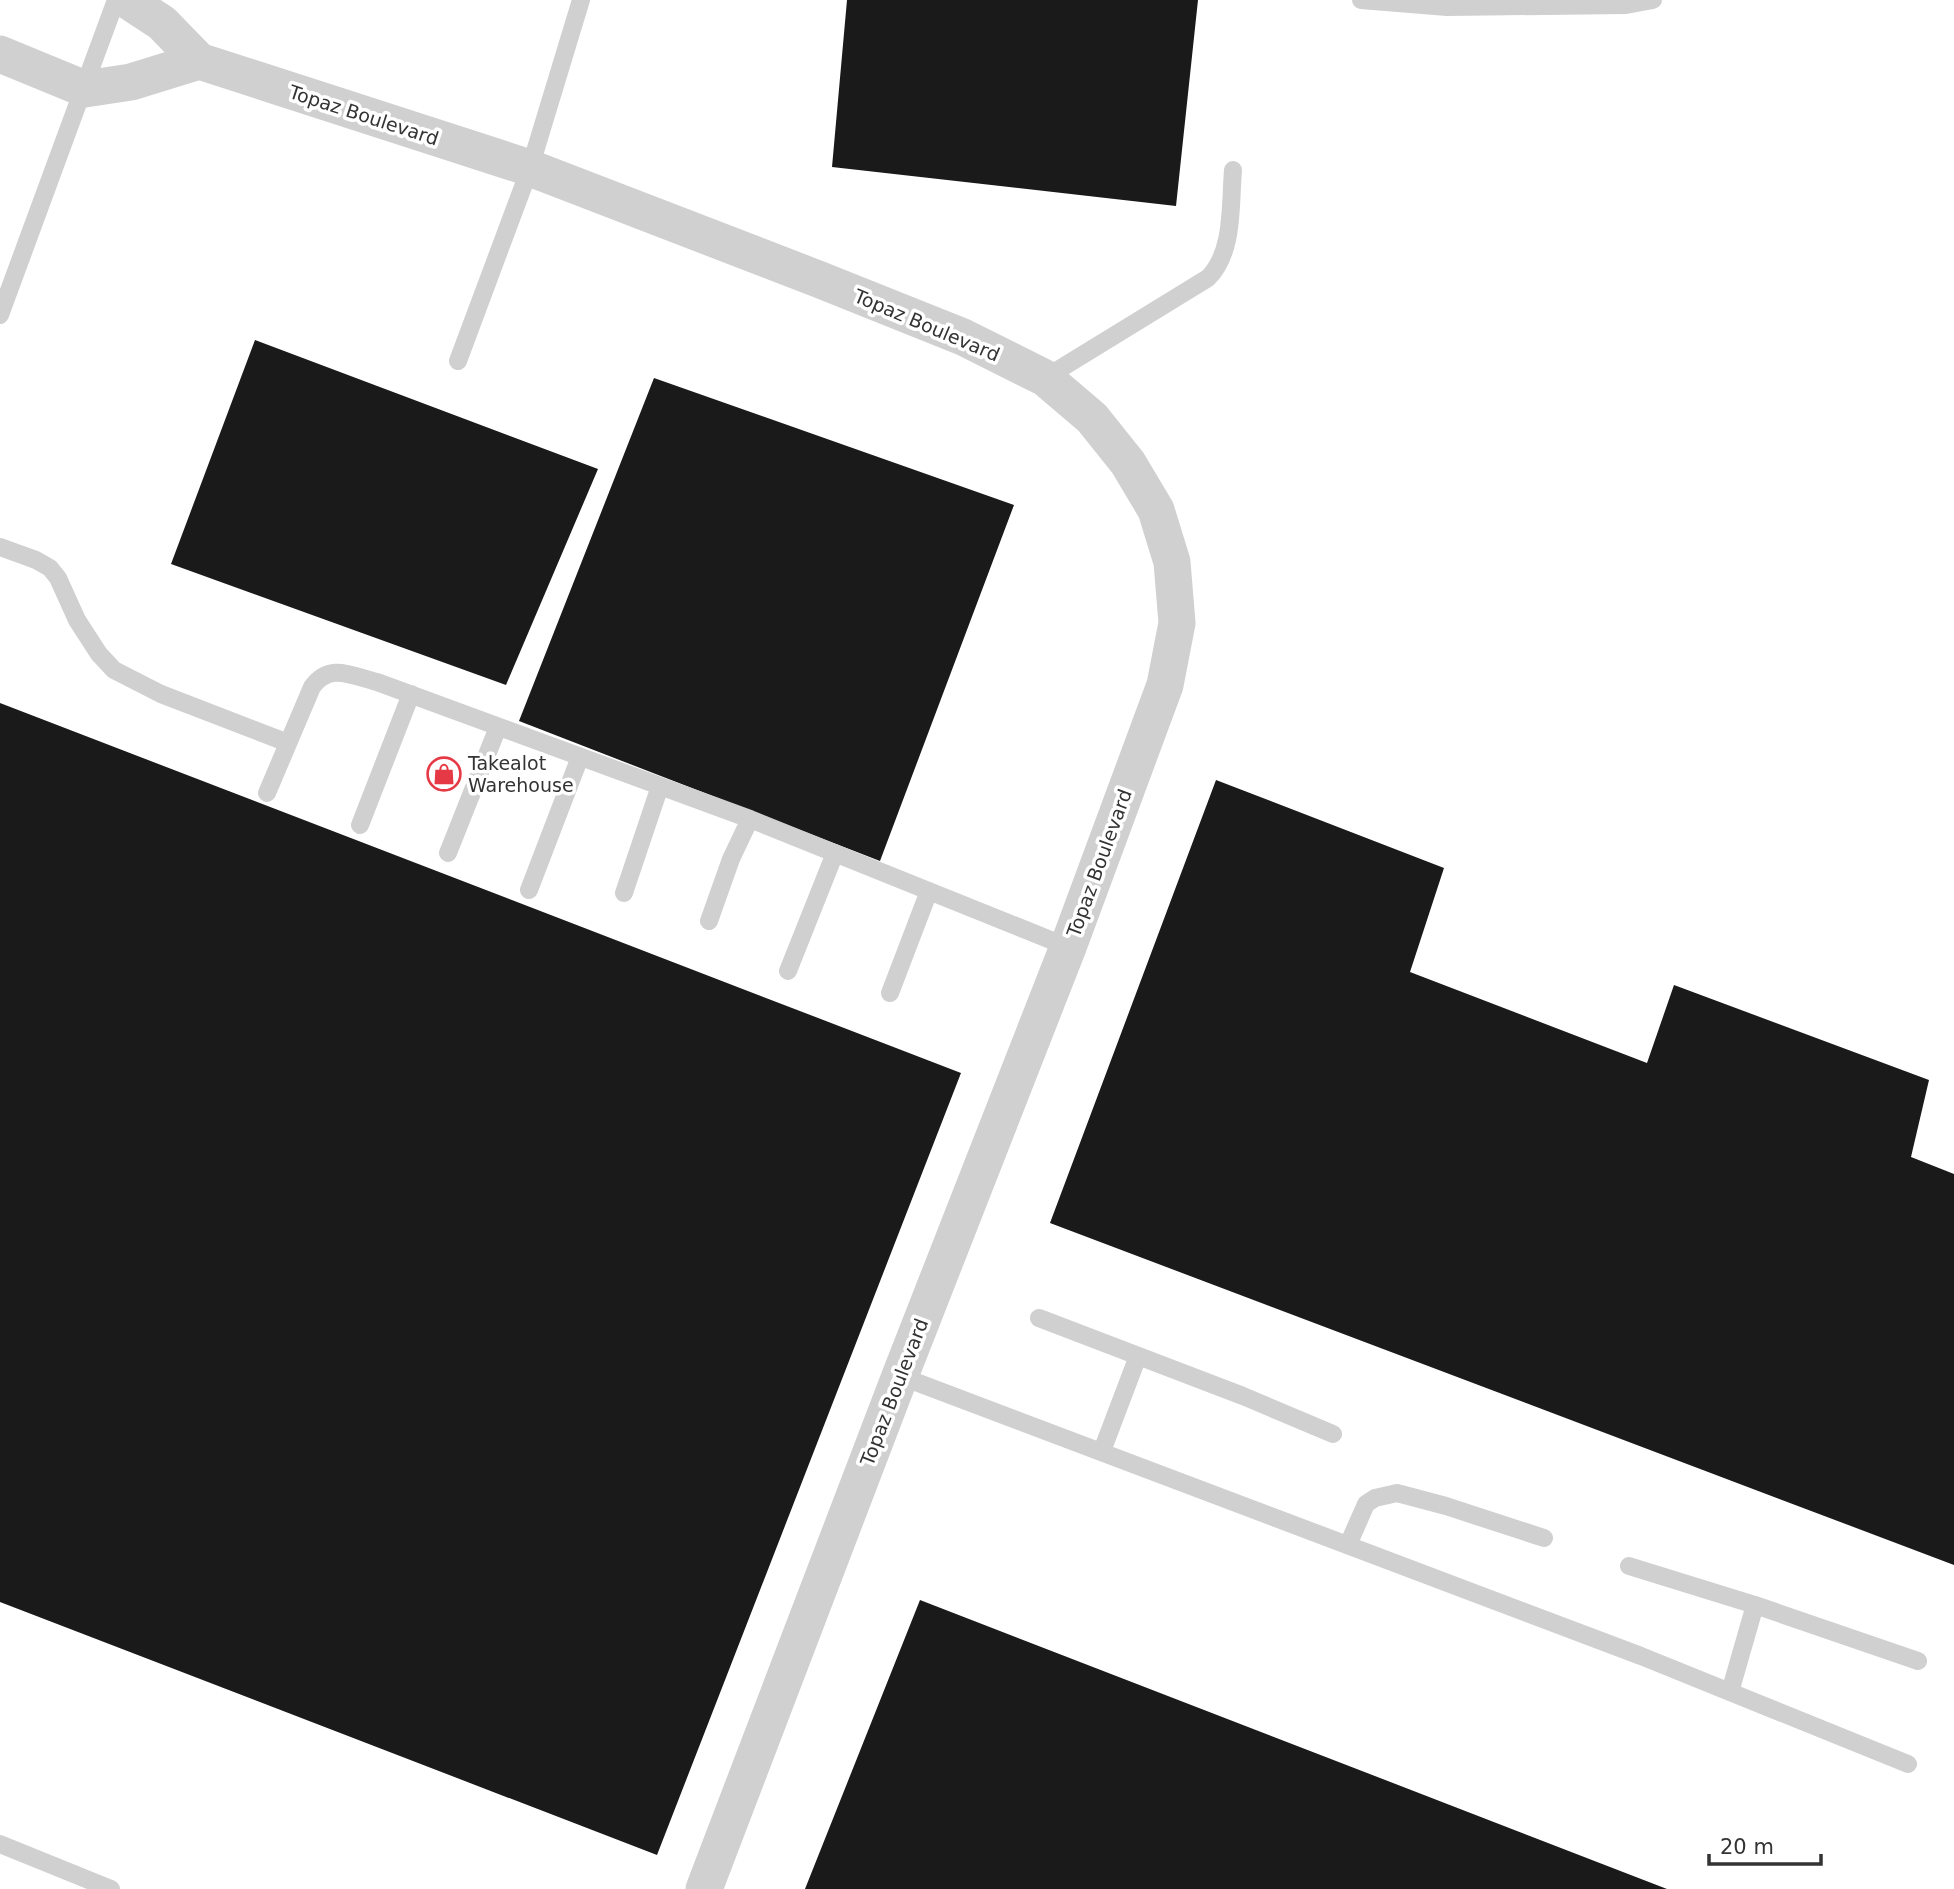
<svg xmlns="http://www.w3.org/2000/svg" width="1954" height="1889" viewBox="0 0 1954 1889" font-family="'DejaVu Sans',sans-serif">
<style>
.building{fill:#1a1a1a}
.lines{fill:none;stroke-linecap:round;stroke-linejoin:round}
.lane{stroke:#d0d0d0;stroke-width:18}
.street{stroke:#d0d0d0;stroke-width:37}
.labels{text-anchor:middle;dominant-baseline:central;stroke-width:7;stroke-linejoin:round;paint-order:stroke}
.street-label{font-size:19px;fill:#333;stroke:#fff}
.poi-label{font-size:19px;fill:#333;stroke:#fff;text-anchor:start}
</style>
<rect width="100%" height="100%" fill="#fff"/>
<path class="building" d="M 847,0 L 1198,0 L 1176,206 L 832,167 Z
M 255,340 L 598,469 L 506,685 L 171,564 Z
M 654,378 L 1014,505 L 880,861 L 519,721 Z
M 0,703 L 961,1073 L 657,1855 L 0,1602 Z
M 1216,780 L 1444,868 L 1410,972 L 1647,1063 L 1674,985 L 1929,1080 L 1911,1157 L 1954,1174 L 1954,1565 L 1050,1223 Z
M 920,1600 L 1667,1889 L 805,1889 Z"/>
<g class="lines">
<path class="lane" d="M 1361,0 L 1447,7 L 1626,5 L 1653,0
M 0,315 L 116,0
M 458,361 L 530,168 L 581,0
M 1045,378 L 1208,278 C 1234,252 1230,206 1233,170
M 0,547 L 36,560 L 50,568 L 58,578 L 77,620 L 99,654 L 114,670 L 161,694 L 288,743
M 267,793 L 312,687 C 330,662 352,676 377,682 L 750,819 L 1068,947
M 360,825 L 411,694
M 448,853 L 498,727
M 529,890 L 580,757
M 624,893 L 660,786
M 709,921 L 731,859 L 750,819
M 788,971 L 835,853
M 890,993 L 929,891
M 1039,1318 L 1243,1396 L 1333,1434
M 900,1376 L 1641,1656 L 1908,1764
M 1102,1451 L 1138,1356
M 1348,1545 L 1366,1504 L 1375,1498 L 1397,1493 L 1446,1506 L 1544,1538
M 1629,1566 L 1755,1605 L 1918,1661
M 1730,1692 L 1755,1605
M 0,1844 L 111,1889"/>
<path class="street" d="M 127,0 L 162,23 L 199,61 L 530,168 L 818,279 L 963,337 L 1045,378 L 1092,418 L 1128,463 L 1156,510 L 1172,562 L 1177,623 L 1165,685 L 1068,947 L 900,1376 L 704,1889
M 0,54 L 85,89 L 131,82 L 199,61"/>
</g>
<defs>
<symbol id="shop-ring" viewBox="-11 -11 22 22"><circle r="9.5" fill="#fff" stroke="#e63946" stroke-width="1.5"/><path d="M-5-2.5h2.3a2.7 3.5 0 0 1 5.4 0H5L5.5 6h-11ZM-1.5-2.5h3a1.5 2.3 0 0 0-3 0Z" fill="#e63946"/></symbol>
</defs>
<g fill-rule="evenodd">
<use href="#shop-ring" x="425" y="755" width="38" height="38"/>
</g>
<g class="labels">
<g class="street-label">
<text transform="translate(364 115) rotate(18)">Topaz Boulevard</text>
<text transform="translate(927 325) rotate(23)">Topaz Boulevard</text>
<text transform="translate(1099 863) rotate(-70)">Topaz Boulevard</text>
<text transform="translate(894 1392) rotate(-69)">Topaz Boulevard</text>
</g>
<g class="poi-label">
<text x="468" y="763">Takealot<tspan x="468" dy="22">Warehouse</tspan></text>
</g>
</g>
<path d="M1709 1854v10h112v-10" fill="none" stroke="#333333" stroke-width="3.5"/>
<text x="1720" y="1854" font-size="21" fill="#333333" stroke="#ffffff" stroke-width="5" paint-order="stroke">20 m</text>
</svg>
